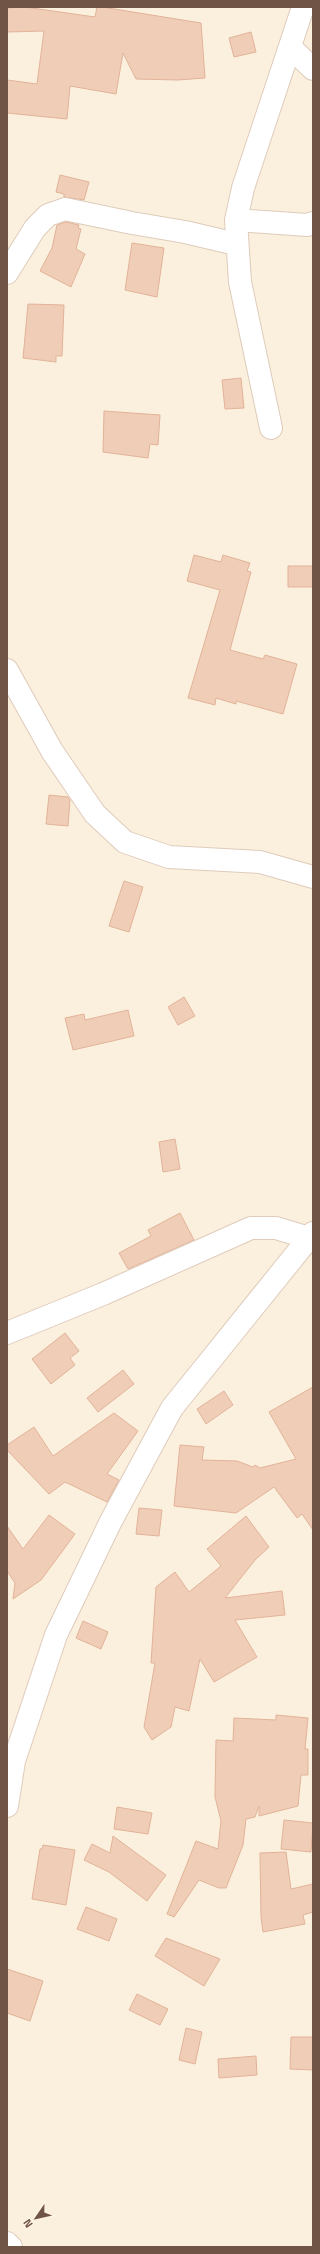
<svg xmlns="http://www.w3.org/2000/svg" width="320" height="2254" viewBox="0 0 320 2254" font-family="'Titillium Web',sans-serif">
<style>
.building{fill:#f0cdb7;stroke:#e2b398}
.lines{fill:none;stroke-linecap:round;stroke-linejoin:round}
.minor-casing{stroke:#dfcbbb;stroke-width:24}
.minor{stroke:#fff;stroke-width:22}
</style>
<rect width="100%" height="100%" fill="#fbf0de"/>
<path class="building" d="M 25,7 L 95,17 L 97,7 L 102,7 L 201,23 L 205,78 L 178,80 L 136,79 L 123,53 L 116,94 L 70,86 L 67,119 L 7,113 L 7,80 L 37,84 L 44,31 L 7,32 L 7,8 Z
M 251,32 L 256,52 L 234,57 L 229,38 Z
M 60,175 L 89,182 L 84,200 L 64,197 L 64,194 L 56,192 Z
M 66,222 L 79,225 L 78,228 L 81,229 L 76,249 L 85,254 L 71,287 L 40,271 L 52,248 L 57,225 Z
M 132,243 L 164,248 L 157,297 L 125,290 Z
M 28,304 L 64,305 L 62,356 L 56,356 L 56,362 L 23,358 Z
M 241,378 L 244,408 L 225,409 L 222,380 Z
M 104,411 L 160,415 L 158,445 L 150,444 L 148,458 L 103,452 Z
M 194,555 L 221,562 L 223,555 L 250,563 L 247,571 L 251,572 L 230,650 L 263,659 L 265,655 L 297,664 L 283,714 L 236,701 L 236,704 L 216,698 L 215,705 L 188,698 L 220,590 L 187,581 Z
M 288,566 L 313,566 L 313,587 L 288,587 Z
M 49,795 L 68,797 L 70,800 L 68,826 L 46,824 Z
M 124,881 L 143,887 L 129,932 L 109,926 Z
M 184,997 L 195,1016 L 178,1025 L 168,1007 Z
M 128,1010 L 134,1036 L 73,1050 L 65,1018 L 84,1014 L 85,1020 Z
M 175,1139 L 180,1169 L 163,1172 L 159,1142 Z
M 180,1213 L 194,1240 L 128,1269 L 119,1253 L 151,1236 L 148,1230 Z
M 65,1333 L 79,1351 L 70,1358 L 75,1365 L 51,1384 L 32,1359 Z
M 123,1370 L 134,1384 L 98,1412 L 87,1398 Z
M 313,1387 L 313,1530 L 302,1514 L 297,1518 L 274,1487 L 236,1513 L 174,1506 L 180,1445 L 204,1447 L 202,1460 L 237,1461 L 253,1467 L 255,1465 L 260,1468 L 296,1459 L 269,1412 Z
M 224,1391 L 233,1405 L 206,1424 L 197,1409 Z
M 114,1413 L 138,1431 L 107,1474 L 119,1480 L 107,1502 L 65,1482 L 49,1494 L 7,1450 L 7,1445 L 34,1427 L 53,1456 Z
M 139,1508 L 162,1510 L 159,1536 L 136,1534 Z
M 49,1515 L 75,1534 L 41,1580 L 13,1599 L 15,1583 L 7,1571 L 7,1526 L 23,1549 Z
M 246,1516 L 269,1547 L 255,1560 L 225,1598 L 282,1591 L 285,1615 L 235,1620 L 257,1657 L 214,1682 L 200,1659 L 189,1711 L 175,1707 L 171,1727 L 152,1740 L 144,1727 L 155,1663 L 151,1663 L 156,1587 L 175,1572 L 189,1592 L 221,1566 L 207,1549 Z
M 83,1621 L 108,1632 L 101,1649 L 76,1638 Z
M 276,1715 L 308,1718 L 305,1749 L 308,1749 L 308,1775 L 301,1775 L 298,1806 L 259,1816 L 259,1806 L 255,1817 L 246,1819 L 243,1845 L 226,1888 L 219,1888 L 199,1880 L 174,1917 L 167,1914 L 196,1841 L 218,1849 L 221,1821 L 215,1797 L 216,1740 L 233,1741 L 234,1718 L 276,1720 Z
M 117,1807 L 152,1813 L 148,1834 L 114,1829 Z
M 284,1820 L 313,1823 L 311,1852 L 281,1849 Z
M 113,1836 L 166,1875 L 147,1901 L 109,1872 L 84,1860 L 92,1844 L 110,1853 Z
M 43,1845 L 75,1850 L 66,1905 L 32,1899 L 40,1849 L 42,1849 Z
M 286,1852 L 291,1889 L 313,1884 L 313,1912 L 303,1915 L 305,1924 L 263,1932 L 261,1917 L 260,1853 Z
M 86,1907 L 117,1919 L 109,1941 L 77,1929 Z
M 166,1938 L 220,1959 L 204,1986 L 155,1956 Z
M 7,1969 L 43,1981 L 30,2021 L 7,2013 Z
M 137,1994 L 168,2009 L 160,2025 L 129,2010 Z
M 186,2028 L 202,2032 L 195,2064 L 179,2060 Z
M 291,2037 L 313,2037 L 313,2070 L 290,2069 Z
M 256,2056 L 257,2075 L 219,2078 L 218,2059 Z"/>
<g class="lines">
<defs>
<path id="minor" d="M 290,47 L 313,69
M 236,220 L 307,225 L 313,223
M 7,273 L 35,228 L 48,215 L 65,209 L 132,223 L 185,232 L 236,244
M 271,428 L 240,282 L 236,220 L 243,188 L 303,7
M 7,670 L 52,751 L 95,814 L 125,842 L 169,857 L 260,862 L 313,877
M 7,1333 L 103,1294 L 251,1228 L 276,1228 L 309,1238
M 7,1806 L 14,1761 L 56,1635 L 111,1521 L 172,1408 L 313,1233
M 7,2243 L 11,2247"/>
</defs>
<use href="#minor" class="minor-casing"/>
<use href="#minor" class="minor"/>
</g>
<rect width="320" height="2254" fill="none" stroke="#705547" stroke-width="16"/>
<g transform="translate(36 2218) rotate(236)" stroke="#fff4e4" stroke-width="3" paint-order="stroke">
<path d="M0-3L7 15L0 10L-7 15Z" fill="#705547"/>
<text y="-6" font-size="11" font-weight="bold" text-anchor="middle" fill="#705547">N</text>
</g>
</svg>
